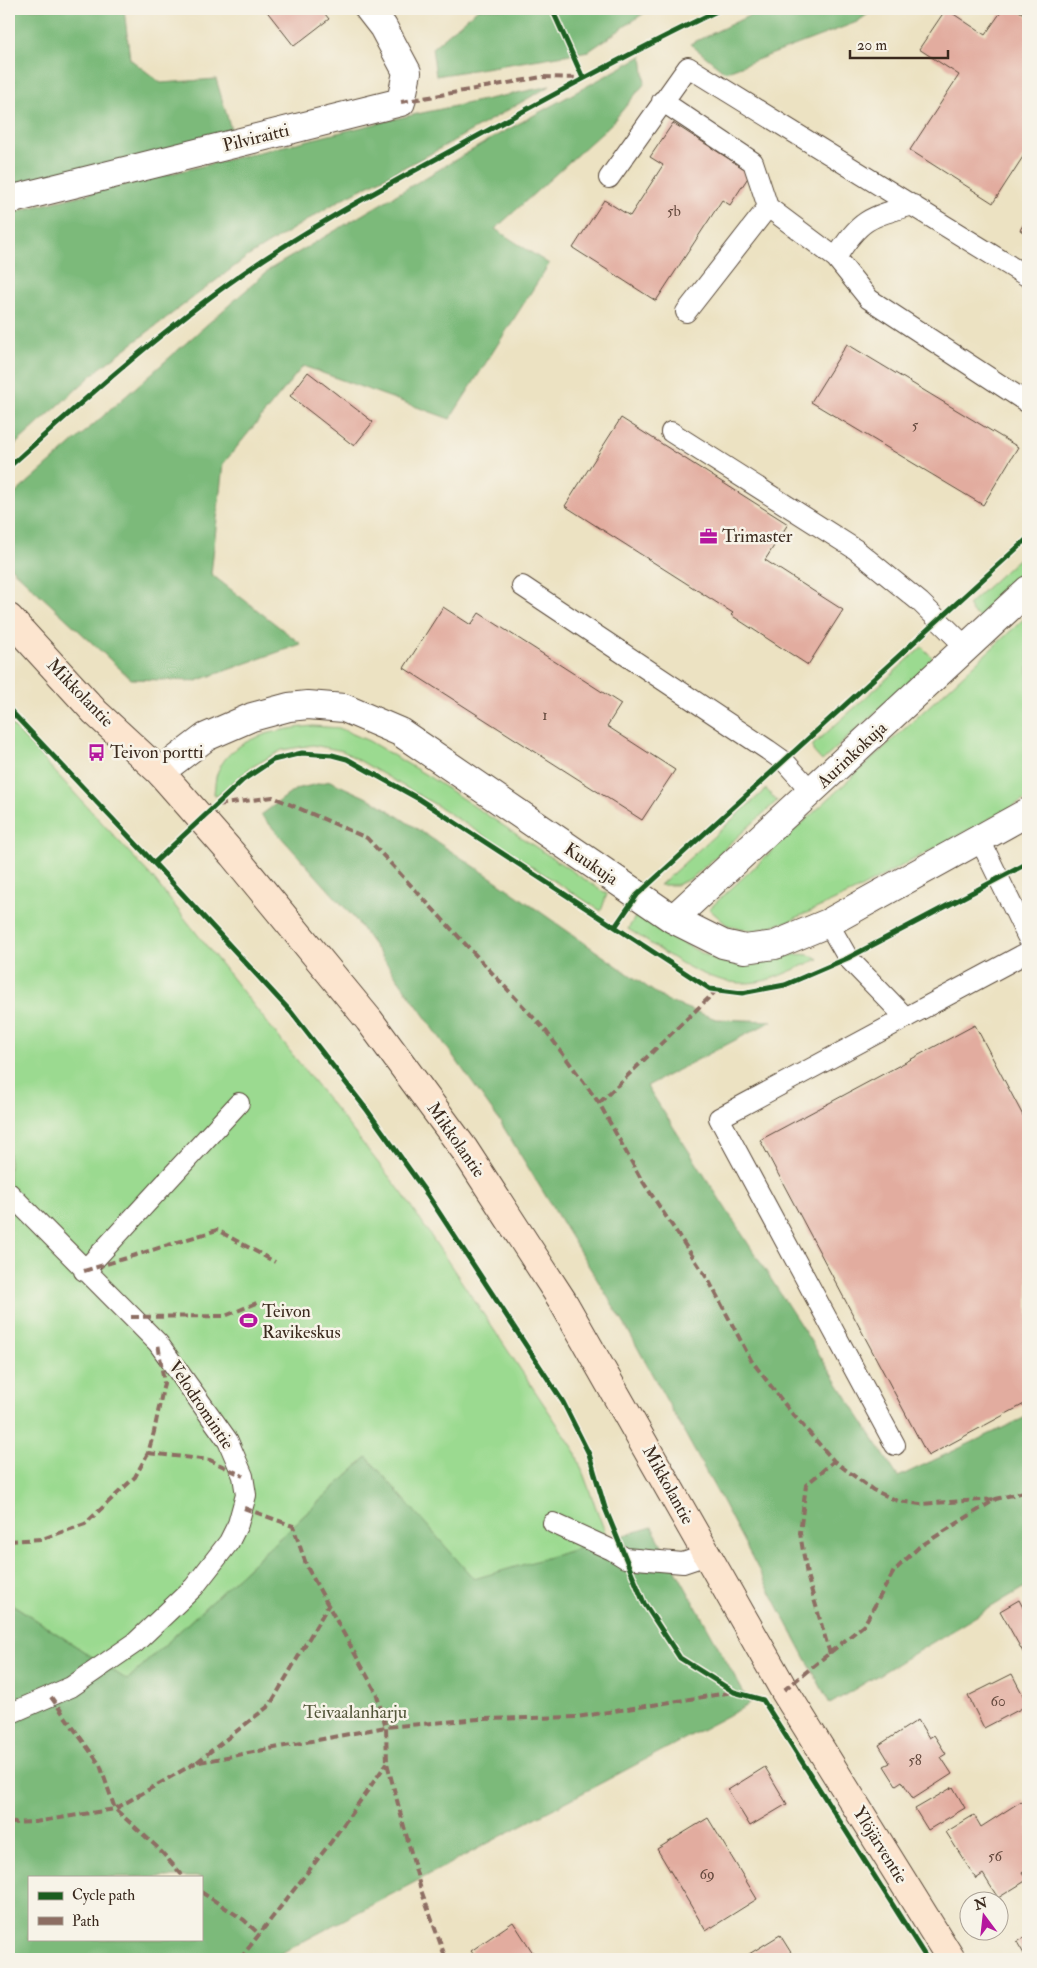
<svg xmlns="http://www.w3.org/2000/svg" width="1037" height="1968" viewBox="0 0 1037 1968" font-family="'IM FELL Double Pica',serif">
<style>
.green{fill:#9bda90;stroke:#6b8257}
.forest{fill:#7cba7a;stroke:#5c724c;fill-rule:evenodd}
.building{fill:#e2ac9f}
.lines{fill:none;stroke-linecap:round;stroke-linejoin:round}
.service-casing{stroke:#564637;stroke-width:22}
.minor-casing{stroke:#564637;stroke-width:30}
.secondary-casing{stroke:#564637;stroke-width:30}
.service{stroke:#fff;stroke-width:20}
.minor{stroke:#fff;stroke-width:28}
.secondary{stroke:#fce5cf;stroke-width:28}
.quiet{stroke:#8d6e63;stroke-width:4;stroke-dasharray:8 4;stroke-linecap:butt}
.cycleway-casing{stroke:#f7f3e8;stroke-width:8}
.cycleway{stroke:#1b5e20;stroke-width:5}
.labels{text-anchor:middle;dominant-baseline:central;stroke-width:5;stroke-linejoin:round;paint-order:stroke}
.number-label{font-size:15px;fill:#654a3e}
.street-label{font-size:18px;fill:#3b2a1e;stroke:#f7f3e8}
.poi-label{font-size:18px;fill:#3b2a1e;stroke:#f7f3e8;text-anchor:start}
.park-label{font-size:18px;fill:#53563a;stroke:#f7f3e8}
</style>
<rect width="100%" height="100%" fill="#f7f3e8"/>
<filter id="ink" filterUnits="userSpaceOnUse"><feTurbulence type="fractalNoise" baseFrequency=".02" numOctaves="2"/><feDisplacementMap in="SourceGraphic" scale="10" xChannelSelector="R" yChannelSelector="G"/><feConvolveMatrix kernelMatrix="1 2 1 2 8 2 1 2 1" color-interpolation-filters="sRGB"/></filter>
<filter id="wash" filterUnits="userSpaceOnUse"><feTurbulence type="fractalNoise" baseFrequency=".0096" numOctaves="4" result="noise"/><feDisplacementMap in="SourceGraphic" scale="20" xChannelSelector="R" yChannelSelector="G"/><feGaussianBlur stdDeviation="1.12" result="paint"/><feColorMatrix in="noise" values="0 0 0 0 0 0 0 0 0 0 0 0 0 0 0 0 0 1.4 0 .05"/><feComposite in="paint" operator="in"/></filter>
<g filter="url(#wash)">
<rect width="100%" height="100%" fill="#ece2c2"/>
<path class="green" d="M 1028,550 L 1028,574 L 980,618 L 972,612 L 968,605 Z
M 1028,615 L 1028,798 L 855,891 L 789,921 L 753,931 L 727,925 L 709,909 Z
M 922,647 L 934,659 L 822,761 L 813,751 L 813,745 Z
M 9,722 L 152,877 L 402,1193 L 574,1449 L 608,1540 L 474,1580 L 367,1457 L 127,1680 L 9,1602 Z
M 313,726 L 339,728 L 369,741 L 428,776 L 607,894 L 601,911 L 436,805 L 343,751 L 313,745 L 282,750 L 250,768 L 217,796 L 214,794 C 215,787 215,777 218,771 C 233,736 280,729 313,726 Z
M 766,789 L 777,801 L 692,878 L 676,885 L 660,885 Z
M 637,914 C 666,931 703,960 737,965 C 767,970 792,944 819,959 C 799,966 778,979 757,982 C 710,990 665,952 628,929 Z"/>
<path class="forest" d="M 9,9 L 124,9 L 130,59 L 161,83 L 216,79 L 233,136 L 9,192 Z
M 478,9 L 650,9 L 589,51 L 436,76 L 432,48 Z
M 763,9 L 875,9 L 857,22 L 725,72 L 690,44 Z
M 642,56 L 645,83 L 611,124 L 495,229 L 549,264 L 450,419 L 303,366 L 223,464 L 211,574 L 301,644 L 196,681 L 131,679 L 9,566 L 9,499 L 270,269 L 496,136 Z
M 550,86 L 432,153 L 340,200 L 247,257 L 100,368 L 9,450 L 9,213 L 403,117 Z
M 330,781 L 376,802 L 492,878 L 667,1001 L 716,1019 L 772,1021 L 647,1086 L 898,1477 L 1028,1416 L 1028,1585 L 830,1704 L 721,1499 L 625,1325 L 499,1120 L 355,919 L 261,815 L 296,789 Z
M 367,1457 L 474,1579 L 652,1527 L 750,1704 L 270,1959 L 9,1959 L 9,1602 L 127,1680 ZM 29,1877 L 201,1877 L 201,1939 L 29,1939 Z"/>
<g id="blocks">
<path class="building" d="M 265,9 L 321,9 L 329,19 L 294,46 Z
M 946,9 L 985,35 L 1003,9 L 1016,9 L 1028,17 L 1028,149 L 993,203 L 910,150 L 959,75 L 919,49 Z
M 673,123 L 751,173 L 730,205 L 722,200 L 656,301 L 573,248 L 604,200 L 630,216 L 663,165 L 650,157 Z
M 1028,217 L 1028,235 L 1020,230 Z
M 847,344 L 1018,447 L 983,505 L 811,402 Z
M 308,372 L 373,422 L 354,446 L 290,396 Z
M 621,418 L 788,524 L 765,560 L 843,610 L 808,665 L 731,615 L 733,613 L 565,506 Z
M 443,607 L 471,625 L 479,613 L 621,704 L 607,726 L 675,770 L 642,820 L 404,668 Z
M 975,1025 L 1028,1125 L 1028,1402 L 928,1456 L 760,1140 Z
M 1019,1600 L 1028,1617 L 1028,1661 L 1000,1611 Z
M 1012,1674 L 1028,1705 L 984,1728 L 968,1696 Z
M 918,1720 L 929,1738 L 934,1735 L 946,1754 L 941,1757 L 952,1774 L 913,1799 L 902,1781 L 896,1785 L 884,1766 L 890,1763 L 879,1745 Z
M 765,1767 L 787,1804 L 750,1826 L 728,1790 Z
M 953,1787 L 965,1808 L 928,1830 L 915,1809 Z
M 1023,1800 L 1028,1807 L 1028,1868 L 1022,1872 L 1027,1880 L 998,1898 L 983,1874 L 976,1879 L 946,1832 L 974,1815 L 981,1827 Z
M 708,1818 L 757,1899 L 706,1931 L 657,1849 Z
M 513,1922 L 537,1959 L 477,1959 L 471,1951 Z
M 780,1935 L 795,1959 L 741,1959 Z
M 1028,1936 L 1028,1959 L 1027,1959 L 1017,1942 Z"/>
</g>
</g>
<g filter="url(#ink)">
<use href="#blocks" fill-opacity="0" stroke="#564637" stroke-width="1"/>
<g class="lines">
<defs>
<path id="service" d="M 662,101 L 753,162 L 768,207 L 836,258 L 869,299 L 1028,403
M 609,178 L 688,67 L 1028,277
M 836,258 C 860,219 869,217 913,205
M 686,312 L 768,207
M 671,432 L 855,549 L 920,602 L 967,648
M 522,586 L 768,750 L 785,762 L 812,792
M 979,838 L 1028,938
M 828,923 L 848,958 L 906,1018
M 9,1193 L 158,1343 L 228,1441 L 243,1476 L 246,1495 L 238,1524 L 229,1542 L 194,1587 L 135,1643 L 71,1687 L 9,1714
M 84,1271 L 239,1103
M 895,1445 L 719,1118 L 1028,952
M 553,1523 L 612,1550 L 625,1558 L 683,1563 L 707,1555"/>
<path id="minor" d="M 9,200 L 401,102 L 407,72 L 383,27 L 369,9
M 160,772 L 206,737 L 252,717 L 289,707 L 308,705 L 344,708 L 400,732 L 673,919 L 723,944 L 745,949 L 775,945 L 828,923 L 1028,812
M 673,919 L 1028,590"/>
<path id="secondary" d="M 9,618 L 95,712 L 160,772 L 233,855 L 369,1020 L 464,1149 L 562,1300 L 784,1690 L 951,1959"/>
</defs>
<use href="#service" class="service-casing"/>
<use href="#minor" class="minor-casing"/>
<use href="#secondary" class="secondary-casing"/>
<use href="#service" class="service"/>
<use href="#minor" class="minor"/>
<use href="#secondary" class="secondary"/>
<path class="quiet" d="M 401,102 L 542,77 L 581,78
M 218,805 L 273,797 L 367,838 L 546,1031 L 599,1103 L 641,1179 L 709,1281 L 751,1360 L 790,1411 L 834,1461 L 873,1490 L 898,1501 L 920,1504 L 996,1499
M 599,1103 L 717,990
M 84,1271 L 217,1230 L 275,1262
M 131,1317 L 225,1316 L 257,1303
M 148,1453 L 210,1460 L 243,1476
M 244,1508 L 293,1526 L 307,1567 L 376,1692 L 386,1727 L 387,1763 L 421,1890 L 446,1959
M 9,1541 L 42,1539 L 85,1524 L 135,1477 L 148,1453 L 154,1432 L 164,1383 L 158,1343
M 830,1654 L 807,1575 L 800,1533 L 806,1485 L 834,1461
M 784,1690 L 864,1625 L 894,1571 L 919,1547 L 996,1499 L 1028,1491
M 51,1697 L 100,1765 L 115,1809 L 157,1847 L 184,1877
M 197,1762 L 270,1705 L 329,1604
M 9,1823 L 35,1822 L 115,1809 L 195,1763 L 386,1727 L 479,1719 L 577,1717 L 734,1692
M 201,1892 L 244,1920 L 260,1935
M 240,1959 L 331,1842 L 387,1763"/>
<defs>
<path id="cycleway" d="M 552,9 L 583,78
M 9,467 C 80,403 151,340 228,284 C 296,235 371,194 445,154 C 536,104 627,54 721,9
M 9,709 L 154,863 L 291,1012 L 367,1110 L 427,1194 L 563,1402 L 589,1454 L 605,1508 L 644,1603 L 680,1658 L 734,1692 L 763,1700 L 927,1959
M 154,863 L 243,780 L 273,760 L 302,753 L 332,755 L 347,759 L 419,799 L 710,989 L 742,993 L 785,985 L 848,958 L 1028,863
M 615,927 L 637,895 L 1028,538"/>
</defs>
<use href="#cycleway" class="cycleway-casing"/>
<use href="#cycleway" class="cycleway"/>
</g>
</g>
<defs>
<symbol id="office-bare" viewBox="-9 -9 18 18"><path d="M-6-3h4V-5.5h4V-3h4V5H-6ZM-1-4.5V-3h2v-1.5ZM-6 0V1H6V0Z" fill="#b5179e" stroke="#f7f3e8" stroke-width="2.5" paint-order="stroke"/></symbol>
<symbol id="bus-bare" viewBox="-9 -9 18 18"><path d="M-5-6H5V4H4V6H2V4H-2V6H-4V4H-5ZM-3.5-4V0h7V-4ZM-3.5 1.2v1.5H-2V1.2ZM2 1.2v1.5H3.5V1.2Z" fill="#b5179e" stroke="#f7f3e8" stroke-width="2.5" paint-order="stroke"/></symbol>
<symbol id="stadium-bare" viewBox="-9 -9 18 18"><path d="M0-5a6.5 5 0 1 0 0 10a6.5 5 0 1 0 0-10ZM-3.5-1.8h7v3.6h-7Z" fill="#b5179e" stroke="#f7f3e8" stroke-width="2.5" paint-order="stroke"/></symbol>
</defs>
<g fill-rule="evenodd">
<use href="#office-bare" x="696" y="524" width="25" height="25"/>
<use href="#bus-bare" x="84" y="740" width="25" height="25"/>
<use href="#stadium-bare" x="236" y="1308" width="25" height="25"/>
</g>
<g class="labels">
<g class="number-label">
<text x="674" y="211">5b</text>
<text x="915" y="425">5</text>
<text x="545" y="715">1</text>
<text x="998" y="1701">60</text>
<text x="915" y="1760">58</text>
<text x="995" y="1856">56</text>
<text x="707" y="1874">69</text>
</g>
<g class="street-label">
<text transform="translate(256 138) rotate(-14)">Pilviraitti</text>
<text transform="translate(80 693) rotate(46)">Mikkolantie</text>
<text transform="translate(852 755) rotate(-43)">Aurinkokuja</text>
<text transform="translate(591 864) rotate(34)">Kuukuja</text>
<text transform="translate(456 1140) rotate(55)">Mikkolantie</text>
<text transform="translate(201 1405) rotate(56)">Velodromintie</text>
<text transform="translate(668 1485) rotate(61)">Mikkolantie</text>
<text transform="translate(880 1845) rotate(58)">Ylöjärventie</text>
</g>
<g class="poi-label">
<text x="722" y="536">Trimaster</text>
<text x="110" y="752">Teivon portti</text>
<text x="262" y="1311">Teivon<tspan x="262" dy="21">Ravikeskus</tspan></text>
</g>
<g class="park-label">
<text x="355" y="1712">Teivaalanharju</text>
</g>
</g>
<rect width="1037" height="1968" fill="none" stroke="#f7f3e8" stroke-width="30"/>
<rect x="28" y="1876" width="175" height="65" fill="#f7f3e8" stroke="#aca397"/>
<rect x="38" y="1892" width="25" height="8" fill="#1b5e20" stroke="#aca397"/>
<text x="72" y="1900" font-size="15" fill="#3b2a1e">Cycle path</text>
<rect x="38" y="1917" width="25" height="8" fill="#8d6e63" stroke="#aca397"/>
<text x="72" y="1926" font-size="15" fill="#3b2a1e">Path</text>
<g transform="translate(984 1916) rotate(345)"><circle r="24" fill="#f7f3e8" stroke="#aca397"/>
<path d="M0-4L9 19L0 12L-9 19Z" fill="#b5179e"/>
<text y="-8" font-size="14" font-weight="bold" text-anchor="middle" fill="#3b2a1e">N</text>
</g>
<path d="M850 50v8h98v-8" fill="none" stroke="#3b2a1e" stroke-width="2.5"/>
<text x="857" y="50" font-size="15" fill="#3b2a1e" stroke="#f7f3e8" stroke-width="4" paint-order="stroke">20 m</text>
</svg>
